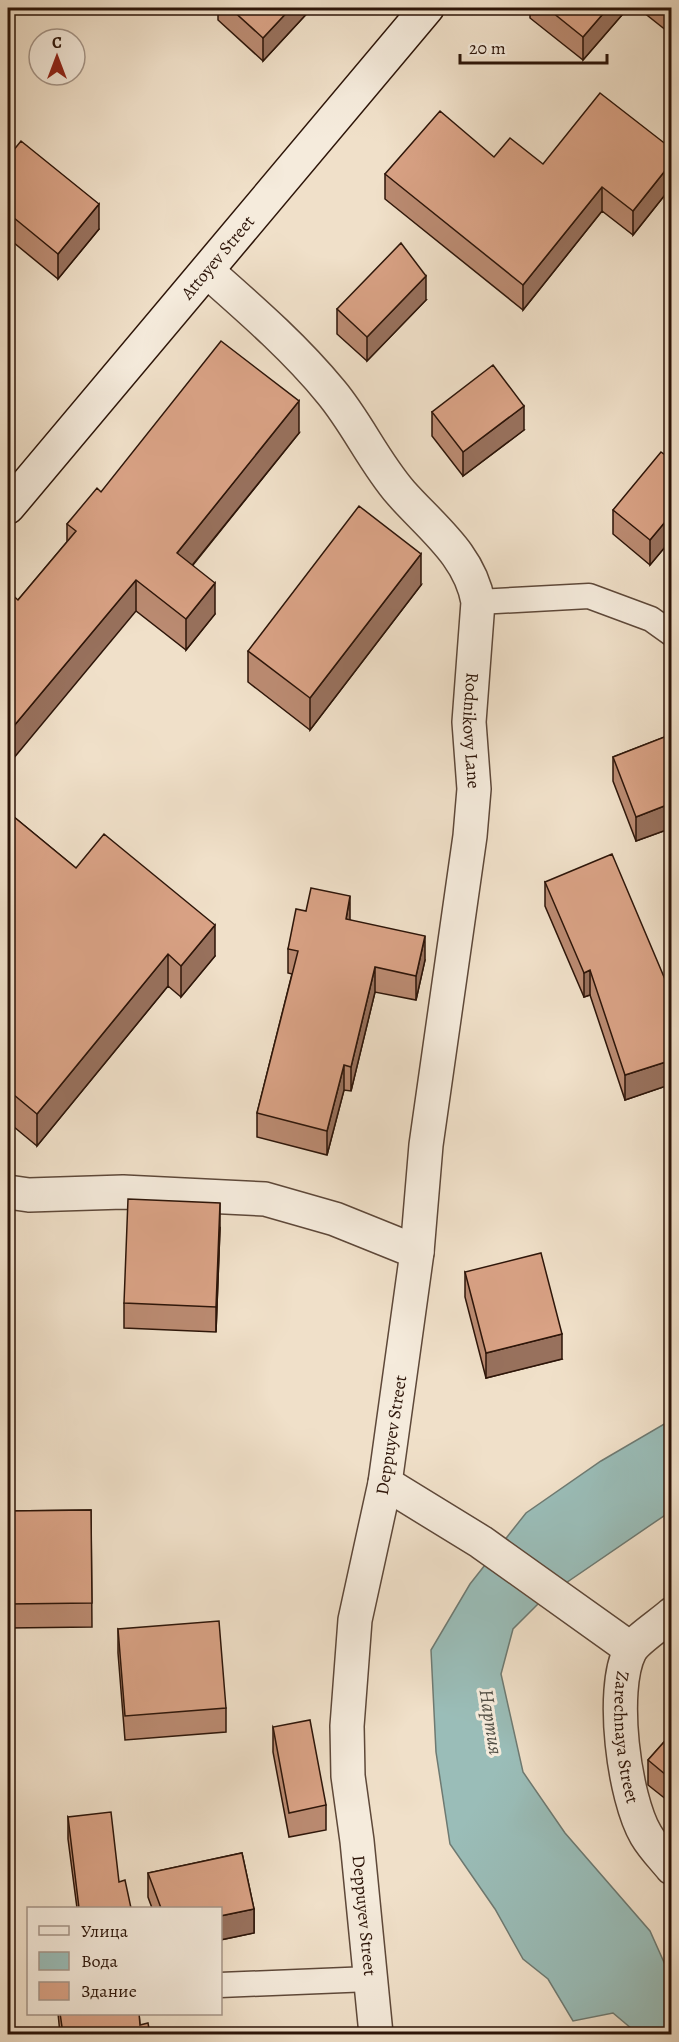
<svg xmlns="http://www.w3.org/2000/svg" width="679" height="2042" viewBox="0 0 679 2042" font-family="Alegreya,serif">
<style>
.water{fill:#9abdb8;stroke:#6e7a72;stroke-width:1.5}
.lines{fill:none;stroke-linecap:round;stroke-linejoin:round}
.lane-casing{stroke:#5e4839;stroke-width:27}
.street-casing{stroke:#5e4839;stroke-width:36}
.secondary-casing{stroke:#2d1509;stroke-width:36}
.lane{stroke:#f5ebdc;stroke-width:24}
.street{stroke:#f5ebdc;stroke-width:33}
.secondary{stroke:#f5ebdc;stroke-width:33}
.wall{fill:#bb8b72;stroke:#2d1509;stroke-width:1.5}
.shaded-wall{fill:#98715d;stroke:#2d1509;stroke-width:1.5}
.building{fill:#d9a285;stroke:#2d1509;stroke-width:1.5}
.labels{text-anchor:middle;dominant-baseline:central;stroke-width:6;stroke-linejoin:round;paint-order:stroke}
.street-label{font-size:18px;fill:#2d1509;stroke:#f5ebdc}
.water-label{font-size:20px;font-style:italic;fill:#535046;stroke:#f5ebdc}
</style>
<rect width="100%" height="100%" fill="#f0e0c9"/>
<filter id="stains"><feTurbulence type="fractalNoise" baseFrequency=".00333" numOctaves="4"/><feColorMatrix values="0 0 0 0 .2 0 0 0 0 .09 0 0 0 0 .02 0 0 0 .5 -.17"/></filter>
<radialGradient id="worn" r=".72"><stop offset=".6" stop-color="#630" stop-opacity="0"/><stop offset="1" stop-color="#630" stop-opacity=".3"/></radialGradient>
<path class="water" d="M 671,1420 L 671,1511 L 544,1598 L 513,1629 L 501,1674 L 523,1772 L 565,1833 L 650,1931 L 671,1978 L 671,2034 L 638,2034 L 613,2013 L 573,2021 L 548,1979 L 523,1959 L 495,1909 L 450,1844 L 436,1752 L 431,1650 L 470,1584 L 526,1513 L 601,1461 Z"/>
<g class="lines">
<defs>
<path id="lane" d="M 478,602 L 589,596 L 651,619 L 672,634
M 220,1985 L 370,1979"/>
<g id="street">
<path id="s1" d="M 207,271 C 250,309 295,348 331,392 C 357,423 374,462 401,493 C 431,527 470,555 478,602 L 469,722 L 474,789 L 470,836 L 426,1145 L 417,1252"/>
<path id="s2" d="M 8,1192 L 29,1195 L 123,1192 L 265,1199 L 335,1219 L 417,1252 L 385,1483 L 355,1620 L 347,1726 L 348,1776 L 357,1841 L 376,2034"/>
<path d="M 385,1483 L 481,1542 L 631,1649"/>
<path id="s3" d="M 672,1614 C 661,1624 636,1640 630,1651 C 610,1690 624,1798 646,1835 C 653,1847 663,1857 672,1868"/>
</g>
<g id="secondary">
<path id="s4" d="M 8,507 L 427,8"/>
</g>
</defs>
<use href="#lane" class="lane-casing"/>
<use href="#street" class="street-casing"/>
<use href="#secondary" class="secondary-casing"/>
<use href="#lane" class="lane"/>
<use href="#street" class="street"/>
<use href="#secondary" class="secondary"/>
</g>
<path class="wall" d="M 218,8 L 312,8 L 263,61 L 218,20 Z
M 530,8 L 628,8 L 583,60 L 530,18 Z
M 638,8 L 672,8 L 672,35 Z
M 672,149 L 672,186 L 633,235 L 602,211 L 523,310 L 385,199 L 385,174 L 494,157 L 543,164 Z
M 8,157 L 99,229 L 58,279 L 8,238 Z
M 426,300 L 367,361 L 337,334 L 337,309 Z
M 432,412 L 524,430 L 463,476 L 432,436 Z
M 299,433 L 193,565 L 215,614 L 186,650 L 136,611 L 18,600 L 67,542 L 67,524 L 101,492 Z
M 672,460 L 672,551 L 665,547 L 650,565 L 613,534 L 613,510 Z
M 421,585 L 310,730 L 248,682 L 248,651 Z
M 672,734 L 672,828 L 636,841 L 613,781 L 613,757 Z
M 8,812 L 76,868 L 215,956 L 181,997 L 168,986 L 37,1146 L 8,1122 Z
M 545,882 L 667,984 L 672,982 L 672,1084 L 625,1100 L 590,995 L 584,997 L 545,906 Z
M 306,911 L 350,920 L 425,960 L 416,1000 L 375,992 L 351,1091 L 344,1090 L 327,1155 L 257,1137 L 257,1113 L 292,974 L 288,973 L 288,949 Z
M 220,1228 L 216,1332 L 124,1328 L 124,1303 Z
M 465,1272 L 562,1359 L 486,1378 L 465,1297 Z
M 91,1510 L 92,1627 L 8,1628 L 8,1511 Z
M 118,1629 L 226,1708 L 226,1732 L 125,1740 L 118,1653 Z
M 273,1727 L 326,1805 L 326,1830 L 289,1837 L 273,1752 Z
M 672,1733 L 672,1804 L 648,1785 L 648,1760 Z
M 68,1817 L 119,1882 L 131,1908 L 77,1908 L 68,1839 Z
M 242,1853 L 254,1909 L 254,1933 L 220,1940 L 220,1908 L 152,1908 L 148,1897 L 148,1873 Z
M 58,2013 L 139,2013 L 140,2025 L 150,2034 L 60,2034 Z"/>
<path class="shaded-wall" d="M 291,8 L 312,8 L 263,61 L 263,38 Z
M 608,8 L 628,8 L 583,60 L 583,37 Z
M 672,162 L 672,186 L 633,235 L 633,211 Z
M 602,187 L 602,211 L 523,310 L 523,285 Z
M 99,204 L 99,229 L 58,279 L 58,254 Z
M 426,276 L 426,300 L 367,361 L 367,337 Z
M 299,401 L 299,433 L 177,584 L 177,553 Z
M 524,406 L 524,430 L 463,476 L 463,452 Z
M 665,522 L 665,547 L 650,565 L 650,540 Z
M 421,554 L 421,585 L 310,730 L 310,698 Z
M 136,580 L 136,611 L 8,765 L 8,733 Z
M 215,583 L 215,614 L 186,650 L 186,619 Z
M 672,803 L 672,828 L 636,841 L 636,817 Z
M 350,896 L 350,921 L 346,919 Z
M 215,925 L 215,956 L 181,997 L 181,966 Z
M 425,936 L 425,960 L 416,1000 L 416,976 Z
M 168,954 L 168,986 L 37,1146 L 37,1114 Z
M 375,967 L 375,992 L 351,1091 L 351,1067 Z
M 590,970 L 590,995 L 584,997 L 584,973 Z
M 672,1060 L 672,1084 L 625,1100 L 625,1075 Z
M 344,1065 L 344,1090 L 327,1155 L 327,1131 Z
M 220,1203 L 220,1228 L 216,1332 L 216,1307 Z
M 562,1334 L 562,1359 L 486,1378 L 486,1353 Z
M 254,1909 L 254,1933 L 220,1940 L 220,1916 Z"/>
<path class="building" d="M 230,8 L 291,8 L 263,38 Z
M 547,8 L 608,8 L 583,37 Z
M 600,93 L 672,149 L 672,162 L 633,211 L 602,187 L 523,285 L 385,174 L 440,111 L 494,157 L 510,138 L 543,164 Z
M 21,141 L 99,204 L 58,254 L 8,213 L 8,157 Z
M 401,243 L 426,276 L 367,337 L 337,309 Z
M 221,341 L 299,401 L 177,553 L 215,583 L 186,619 L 136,580 L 8,733 L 8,597 L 10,593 L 18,600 L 76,531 L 67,524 L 97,488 L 101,492 Z
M 493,365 L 524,406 L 463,452 L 432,412 Z
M 661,452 L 672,460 L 672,527 L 665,522 L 650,540 L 613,510 Z
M 359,506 L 421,554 L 310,698 L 248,651 Z
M 672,734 L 672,803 L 636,817 L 613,757 Z
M 8,812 L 76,868 L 104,834 L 215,925 L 181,966 L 168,954 L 37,1114 L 8,1090 Z
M 612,854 L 667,984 L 672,982 L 672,1060 L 625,1075 L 590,970 L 584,973 L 545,882 Z
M 311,888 L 350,896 L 346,919 L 425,936 L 416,976 L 375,967 L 351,1067 L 344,1065 L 327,1131 L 257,1113 L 298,951 L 288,949 L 296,909 L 306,911 Z
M 128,1199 L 220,1203 L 216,1307 L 124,1303 Z
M 541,1253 L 562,1334 L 486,1353 L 465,1272 Z
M 91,1510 L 92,1603 L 8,1604 L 8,1511 Z
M 219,1621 L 226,1708 L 125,1716 L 118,1629 Z
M 310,1720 L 326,1805 L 289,1813 L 273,1727 Z
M 672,1733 L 672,1780 L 648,1760 Z
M 111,1812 L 119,1882 L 125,1880 L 131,1908 L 79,1908 L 68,1817 Z
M 242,1853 L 254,1909 L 220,1916 L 220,1908 L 161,1908 L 148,1873 Z
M 60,2013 L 139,2013 L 140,2025 L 148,2023 L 150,2034 L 63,2034 Z"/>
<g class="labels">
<g class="street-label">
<text stroke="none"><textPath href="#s4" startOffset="326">Attoyev Street</textPath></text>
<text stroke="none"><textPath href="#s1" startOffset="561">Rodnikovy Lane</textPath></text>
<text transform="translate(391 1435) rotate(-81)">Deppuyev Street</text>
<text stroke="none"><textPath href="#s3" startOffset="144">Zarechnaya Street</textPath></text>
<text stroke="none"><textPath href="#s2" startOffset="1089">Deppuyev Street</textPath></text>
</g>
<g class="water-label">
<text transform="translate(491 1722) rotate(81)">Нартия</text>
</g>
</g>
<rect width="679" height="2042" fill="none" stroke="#f0e0c9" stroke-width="30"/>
<rect x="9" y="9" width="661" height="2024" fill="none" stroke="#2d1509" stroke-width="3"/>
<rect x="15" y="15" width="649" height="2012" fill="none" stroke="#2d1509" stroke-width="1.5"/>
<rect x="27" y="1907" width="195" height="108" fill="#f5ebdc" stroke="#a59588" stroke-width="1.5"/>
<rect x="39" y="1926" width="30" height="9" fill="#f5ebdc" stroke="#a59588" stroke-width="1.5"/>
<text x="81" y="1937" font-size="18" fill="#2d1509">Улица</text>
<rect x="39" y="1952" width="30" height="18" fill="#9abdb8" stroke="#a59588" stroke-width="1.5"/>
<text x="81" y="1967" font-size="18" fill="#2d1509">Вода</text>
<rect x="39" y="1982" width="30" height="18" fill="#d9a285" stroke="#a59588" stroke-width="1.5"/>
<text x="81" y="1997" font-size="18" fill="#2d1509">Здание</text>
<g transform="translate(57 57)"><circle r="28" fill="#f5ebdc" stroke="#a59588" stroke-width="1.5"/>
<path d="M0-4.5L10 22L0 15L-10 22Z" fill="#8f2418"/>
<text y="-9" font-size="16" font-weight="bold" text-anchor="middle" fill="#2d1509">С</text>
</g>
<path d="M460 54v9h147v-9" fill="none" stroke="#2d1509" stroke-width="3"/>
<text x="469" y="54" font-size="18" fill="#2d1509" stroke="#f5ebdc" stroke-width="4.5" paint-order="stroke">20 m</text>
<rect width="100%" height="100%" filter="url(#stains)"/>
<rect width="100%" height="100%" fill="url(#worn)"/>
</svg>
